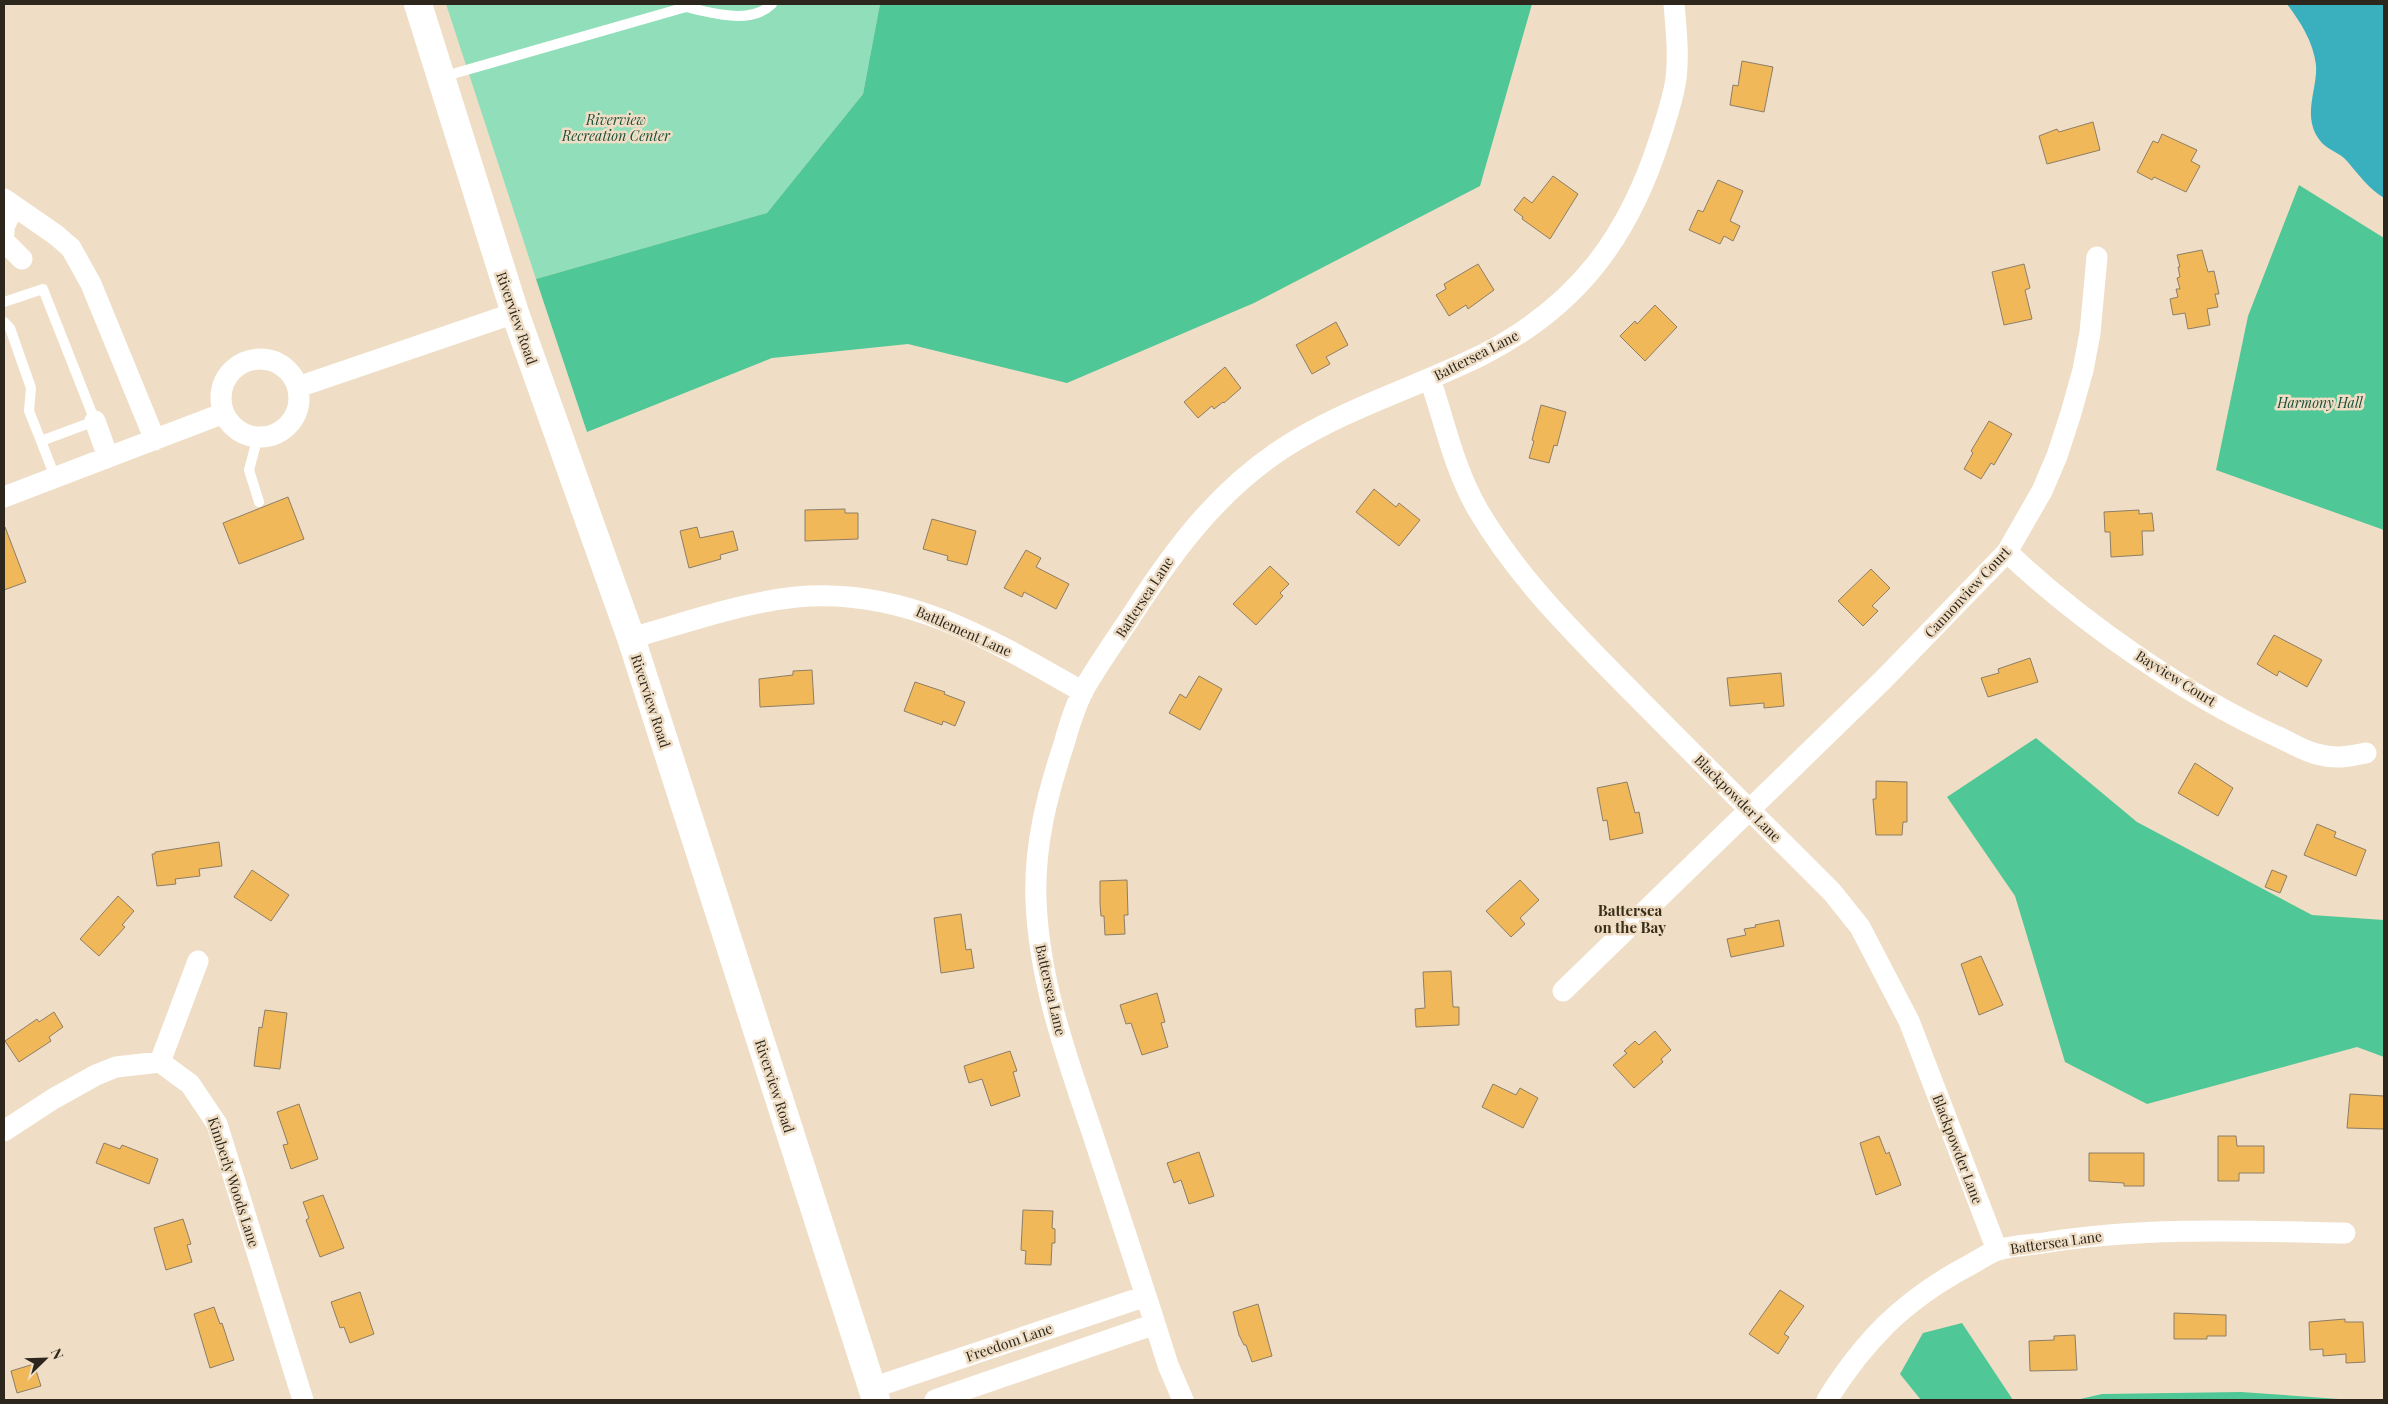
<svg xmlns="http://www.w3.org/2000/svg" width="2388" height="1404" viewBox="0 0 2388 1404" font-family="'Playfair Display',serif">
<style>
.green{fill:#91dfba}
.forest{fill:#50c796}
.water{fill:#3aafbe}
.building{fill:#f0b859;stroke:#8d7e67}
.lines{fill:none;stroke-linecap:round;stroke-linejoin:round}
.lane{stroke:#fff;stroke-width:10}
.street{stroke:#fff;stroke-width:21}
.secondary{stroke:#fff;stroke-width:28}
.labels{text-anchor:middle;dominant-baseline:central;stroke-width:5;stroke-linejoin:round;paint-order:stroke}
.park-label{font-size:14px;font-style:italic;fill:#1d4e39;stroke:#efdec5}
.street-label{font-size:14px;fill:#2c261c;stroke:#efdec5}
.neighbourhood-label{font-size:15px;font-weight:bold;fill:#3b2e19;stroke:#efdec5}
</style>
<rect width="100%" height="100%" fill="#efdec5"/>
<path class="green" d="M 446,4 L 880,4 L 863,94 L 767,213 L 536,279 Z"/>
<path class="forest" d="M 880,4 L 1532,4 L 1480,186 L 1254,303 L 1067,383 L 908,344 L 772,358 L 587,432 L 536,279 L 767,213 L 863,94 Z
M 2299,185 L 2384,238 L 2384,530 L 2216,470 L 2248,316 Z
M 2036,738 L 2137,822 L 2312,915 L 2384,920 L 2384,1057 L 2357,1047 L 2147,1104 L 2065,1062 L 2015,896 L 1947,797 Z
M 1962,1323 L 2013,1400 L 1921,1400 L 1900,1374 L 1923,1333 Z
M 2241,1392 L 2353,1400 L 2076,1400 L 2102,1394 Z"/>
<path class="water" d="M 2287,4 L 2384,4 L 2384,198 C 2369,189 2358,174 2347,161 C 2340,153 2329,150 2322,143 C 2300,118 2318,90 2316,65 C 2313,41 2301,23 2287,4 Z"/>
<path class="building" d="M 1742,61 L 1773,67 L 1764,112 L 1730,105 L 1733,85 L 1738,86 Z
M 2093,122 L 2100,150 L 2047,164 L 2039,136 L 2057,129 L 2059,132 Z
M 2162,134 L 2197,150 L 2191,161 L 2200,166 L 2186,192 L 2154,177 L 2152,180 L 2137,172 L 2153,141 L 2158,143 Z
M 1553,176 L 1578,194 L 1550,239 L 1522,219 L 1523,217 L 1514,210 L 1524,197 L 1532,203 Z
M 1718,180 L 1743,191 L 1730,221 L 1740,226 L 1733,241 L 1724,236 L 1720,244 L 1689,230 L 1698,210 L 1703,212 Z
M 2202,250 L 2208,272 L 2214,271 L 2219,294 L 2215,294 L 2218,307 L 2207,309 L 2210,325 L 2188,329 L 2185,313 L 2173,315 L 2170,299 L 2178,297 L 2176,289 L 2180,289 L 2177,278 L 2180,277 L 2178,267 L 2180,267 L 2177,255 Z
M 1478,264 L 1494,290 L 1468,309 L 1466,305 L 1449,316 L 1436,295 L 1446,289 L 1444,284 Z
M 2024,264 L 2030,288 L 2025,290 L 2032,319 L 2004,325 L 1992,272 Z
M 1655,305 L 1677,327 L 1645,361 L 1620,336 L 1635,321 L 1637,324 Z
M 1336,322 L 1348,345 L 1326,357 L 1330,364 L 1312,374 L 1296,345 Z
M 1225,367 L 1241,388 L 1224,403 L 1223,402 L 1214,409 L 1212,406 L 1198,418 L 1184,402 Z
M 1541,405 L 1566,412 L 1557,446 L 1554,445 L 1549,463 L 1529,458 L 1534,441 L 1532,440 Z
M 1989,421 L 2012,434 L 1994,465 L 1991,463 L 1981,479 L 1964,469 L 1973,453 L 1971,451 Z
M 1374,489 L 1396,507 L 1399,503 L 1420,520 L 1399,546 L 1356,512 Z
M 288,497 L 304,539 L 239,564 L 223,523 Z
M 845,509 L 845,513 L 858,513 L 858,539 L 805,541 L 805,510 Z
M 2139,510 L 2139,514 L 2152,513 L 2154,531 L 2142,531 L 2143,555 L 2111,557 L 2110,532 L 2105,532 L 2104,512 Z
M 932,519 L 976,531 L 967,565 L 947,560 L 948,556 L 923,549 Z
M 5,527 L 26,582 L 4,590 L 4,528 Z
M 697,527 L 700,538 L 733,531 L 738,550 L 720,555 L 721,559 L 689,568 L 680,531 Z
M 1026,550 L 1041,558 L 1036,567 L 1069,584 L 1056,609 L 1024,592 L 1022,597 L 1004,588 Z
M 1270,566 L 1289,584 L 1280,593 L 1283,596 L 1256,625 L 1233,604 Z
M 1871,569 L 1890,588 L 1872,606 L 1878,611 L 1863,626 L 1838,601 Z
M 2274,635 L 2322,660 L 2307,687 L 2279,671 L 2277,676 L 2257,664 Z
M 2030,658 L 2038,682 L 1988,697 L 1981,678 L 1999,673 L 1998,669 Z
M 812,670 L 814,704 L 760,707 L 759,679 L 793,675 L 793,671 Z
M 1781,673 L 1784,706 L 1764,708 L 1764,703 L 1730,706 L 1727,678 Z
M 1199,676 L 1222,689 L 1200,730 L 1169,713 L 1180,694 L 1186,698 Z
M 915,682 L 945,692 L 944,694 L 965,702 L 955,726 L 943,721 L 942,725 L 904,711 Z
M 2195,763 L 2233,788 L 2218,816 L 2178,793 Z
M 1876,781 L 1907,782 L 1907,822 L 1903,822 L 1902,835 L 1876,835 L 1873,799 L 1876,799 Z
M 1627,782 L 1635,813 L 1639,812 L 1643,833 L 1610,840 L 1607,820 L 1603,821 L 1597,788 Z
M 2317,824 L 2336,832 L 2334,837 L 2366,850 L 2356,876 L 2304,855 Z
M 219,842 L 222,866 L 199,869 L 200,876 L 175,879 L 176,884 L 157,886 L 152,854 L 155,854 L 155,852 Z
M 252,870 L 289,895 L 271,921 L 234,897 Z
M 2272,870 L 2287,876 L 2280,893 L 2265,887 Z
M 1127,880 L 1128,915 L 1124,915 L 1125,934 L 1105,935 L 1104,916 L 1101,916 L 1100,904 L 1100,881 Z
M 1520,880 L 1539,900 L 1520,918 L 1525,924 L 1511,937 L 1486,911 Z
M 118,896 L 134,911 L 122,925 L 125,927 L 99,956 L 80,939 Z
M 961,914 L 966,950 L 971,949 L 974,968 L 941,973 L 934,918 Z
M 1779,920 L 1784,946 L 1731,957 L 1727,939 L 1746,935 L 1744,929 L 1756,927 L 1755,925 Z
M 1981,956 L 2003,1005 L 1979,1015 L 1961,964 Z
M 1451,971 L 1453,1007 L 1459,1007 L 1459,1025 L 1416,1027 L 1415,1009 L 1425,1008 L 1423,972 Z
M 1157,993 L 1165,1022 L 1161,1023 L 1168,1047 L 1142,1055 L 1131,1023 L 1126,1024 L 1120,1005 Z
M 265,1010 L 287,1013 L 280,1069 L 254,1066 L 259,1027 L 262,1028 Z
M 54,1012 L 63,1027 L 49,1037 L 51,1041 L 19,1062 L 5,1041 L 37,1019 L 39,1022 Z
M 1655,1031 L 1671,1050 L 1661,1059 L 1663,1062 L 1634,1088 L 1613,1065 L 1627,1053 L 1624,1051 L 1635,1041 L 1639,1045 Z
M 1010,1051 L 1017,1071 L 1013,1072 L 1020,1096 L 991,1106 L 982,1079 L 969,1083 L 964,1066 Z
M 1493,1084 L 1516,1095 L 1520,1088 L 1538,1098 L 1523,1128 L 1482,1107 Z
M 2350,1094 L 2384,1096 L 2384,1129 L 2347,1128 Z
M 299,1104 L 318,1159 L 291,1169 L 283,1145 L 288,1144 L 277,1112 Z
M 1879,1136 L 1886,1154 L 1889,1152 L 1901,1185 L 1876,1195 L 1860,1143 Z
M 2218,1136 L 2236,1136 L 2237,1146 L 2264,1146 L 2264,1173 L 2239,1173 L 2239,1181 L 2218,1181 Z
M 104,1143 L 120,1149 L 122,1145 L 158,1159 L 149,1184 L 96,1163 Z
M 1199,1152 L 1214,1196 L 1189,1204 L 1181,1180 L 1174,1183 L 1167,1163 Z
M 2089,1153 L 2144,1153 L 2144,1186 L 2124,1186 L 2124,1183 L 2089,1181 Z
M 323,1195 L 344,1248 L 320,1257 L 306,1220 L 309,1218 L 303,1202 Z
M 1023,1210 L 1053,1211 L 1052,1228 L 1055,1229 L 1055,1243 L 1052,1243 L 1051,1265 L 1025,1264 L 1026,1251 L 1021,1250 Z
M 183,1219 L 191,1244 L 187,1245 L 192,1262 L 166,1270 L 154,1228 Z
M 1780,1290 L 1804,1306 L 1784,1334 L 1789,1337 L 1778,1354 L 1749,1334 Z
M 360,1292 L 374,1334 L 350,1343 L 344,1327 L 340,1328 L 331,1302 Z
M 1258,1304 L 1272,1356 L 1252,1362 L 1246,1345 L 1244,1345 L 1239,1335 L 1233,1312 Z
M 214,1307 L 220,1324 L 222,1323 L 234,1360 L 210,1368 L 194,1314 Z
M 2174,1313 L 2226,1315 L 2226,1336 L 2207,1336 L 2207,1339 L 2174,1339 Z
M 2345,1319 L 2345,1322 L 2363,1322 L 2365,1362 L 2346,1363 L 2346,1354 L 2323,1356 L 2323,1349 L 2310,1350 L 2309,1322 Z
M 2075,1335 L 2077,1370 L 2030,1371 L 2029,1341 L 2054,1340 L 2054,1336 Z
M 34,1364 L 41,1386 L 17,1393 L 11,1371 Z"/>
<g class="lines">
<path class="lane" d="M 688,4 L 686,7 C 711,13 751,25 772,4
M 442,77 L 686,7
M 4,302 L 43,289 L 95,421 L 41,441 L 55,477
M 4,322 L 10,328 L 31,388 L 29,411 L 41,441
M 258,436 L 249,470 L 259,502"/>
<path class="street" d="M 4,199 L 56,235 L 71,248 L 91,284 L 155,440
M 4,233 L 4,227 L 14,206
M 4,241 L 22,259
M221 398a39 39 0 1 1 78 0a39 39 0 1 1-78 0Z
M 1430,379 C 1445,423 1454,469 1478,510 C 1519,580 1578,637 1634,694 C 1700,761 1766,826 1832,892 L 1860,927 L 1909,1021 L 1997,1250
M 298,387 L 515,313
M 95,421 L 108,457
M 4,497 L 224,413
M 2007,552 C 2080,621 2184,694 2276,736 C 2290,742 2306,753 2321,755 C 2337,759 2351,756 2366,753
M 631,638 C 685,623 740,603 796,597 C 903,586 994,641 1083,692
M 1563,991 L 1884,679 L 2007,552 L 2042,491 L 2057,456 L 2071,413 L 2083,370 L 2090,333 L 2097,257
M 160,1062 L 198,961
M 4,1131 L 53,1099 L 96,1075 L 116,1067 L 160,1062 L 190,1084 L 217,1124 L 303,1400
M 872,1388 L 1146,1296
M 935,1400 L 1155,1324
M 1183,1400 L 1168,1365 C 1144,1288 1118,1211 1093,1135 C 1067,1058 1039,982 1036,900 C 1034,846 1047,795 1064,744 C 1069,726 1075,706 1084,689 C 1099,663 1117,638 1134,612 C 1176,547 1219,490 1285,447 C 1346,408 1417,387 1482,355 C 1578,306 1629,237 1661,135 C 1667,116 1673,99 1676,79 C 1679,54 1676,28 1674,4
M 1827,1400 C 1864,1341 1902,1302 1964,1268 C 1975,1263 1986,1254 1998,1250 C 2014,1245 2033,1245 2050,1242 C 2146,1227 2247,1231 2345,1233"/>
<path class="secondary" d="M 418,4 L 515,313 L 631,638 L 876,1400"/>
</g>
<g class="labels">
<g class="park-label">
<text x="616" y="119">Riverview<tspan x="616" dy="16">Recreation Center</tspan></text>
<text x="2320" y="402">Harmony Hall</text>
</g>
<g class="street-label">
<text transform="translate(517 318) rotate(71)">Riverview Road</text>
<text transform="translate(1476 355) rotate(-27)">Battersea Lane</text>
<text transform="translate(1967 592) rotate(-47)">Cannonview Court</text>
<text transform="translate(1144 597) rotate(-57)">Battersea Lane</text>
<text transform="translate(964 631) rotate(24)">Battlement Lane</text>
<text transform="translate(2176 678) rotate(32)">Bayview Court</text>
<text transform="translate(651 701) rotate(72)">Riverview Road</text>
<text transform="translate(1738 798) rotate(45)">Blackpowder Lane</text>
<text transform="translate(1051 990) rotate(77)">Battersea Lane</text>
<text transform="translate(775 1086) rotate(72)">Riverview Road</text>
<text transform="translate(1958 1149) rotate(69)">Blackpowder Lane</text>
<text transform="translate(234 1182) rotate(72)">Kimberly Woods Lane</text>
<text transform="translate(2056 1242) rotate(-8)">Battersea Lane</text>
<text transform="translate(1009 1342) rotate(-19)">Freedom Lane</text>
</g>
<g class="neighbourhood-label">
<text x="1630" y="910">Battersea<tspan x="1630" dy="17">on the Bay</tspan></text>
</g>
</g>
<rect width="2388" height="1404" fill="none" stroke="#2c261c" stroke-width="10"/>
<g transform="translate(45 1359) rotate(67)" stroke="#efdec5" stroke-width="4" paint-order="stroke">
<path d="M0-4L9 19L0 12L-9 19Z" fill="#2c261c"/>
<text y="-8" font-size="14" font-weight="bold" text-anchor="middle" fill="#2c261c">N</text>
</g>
</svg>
